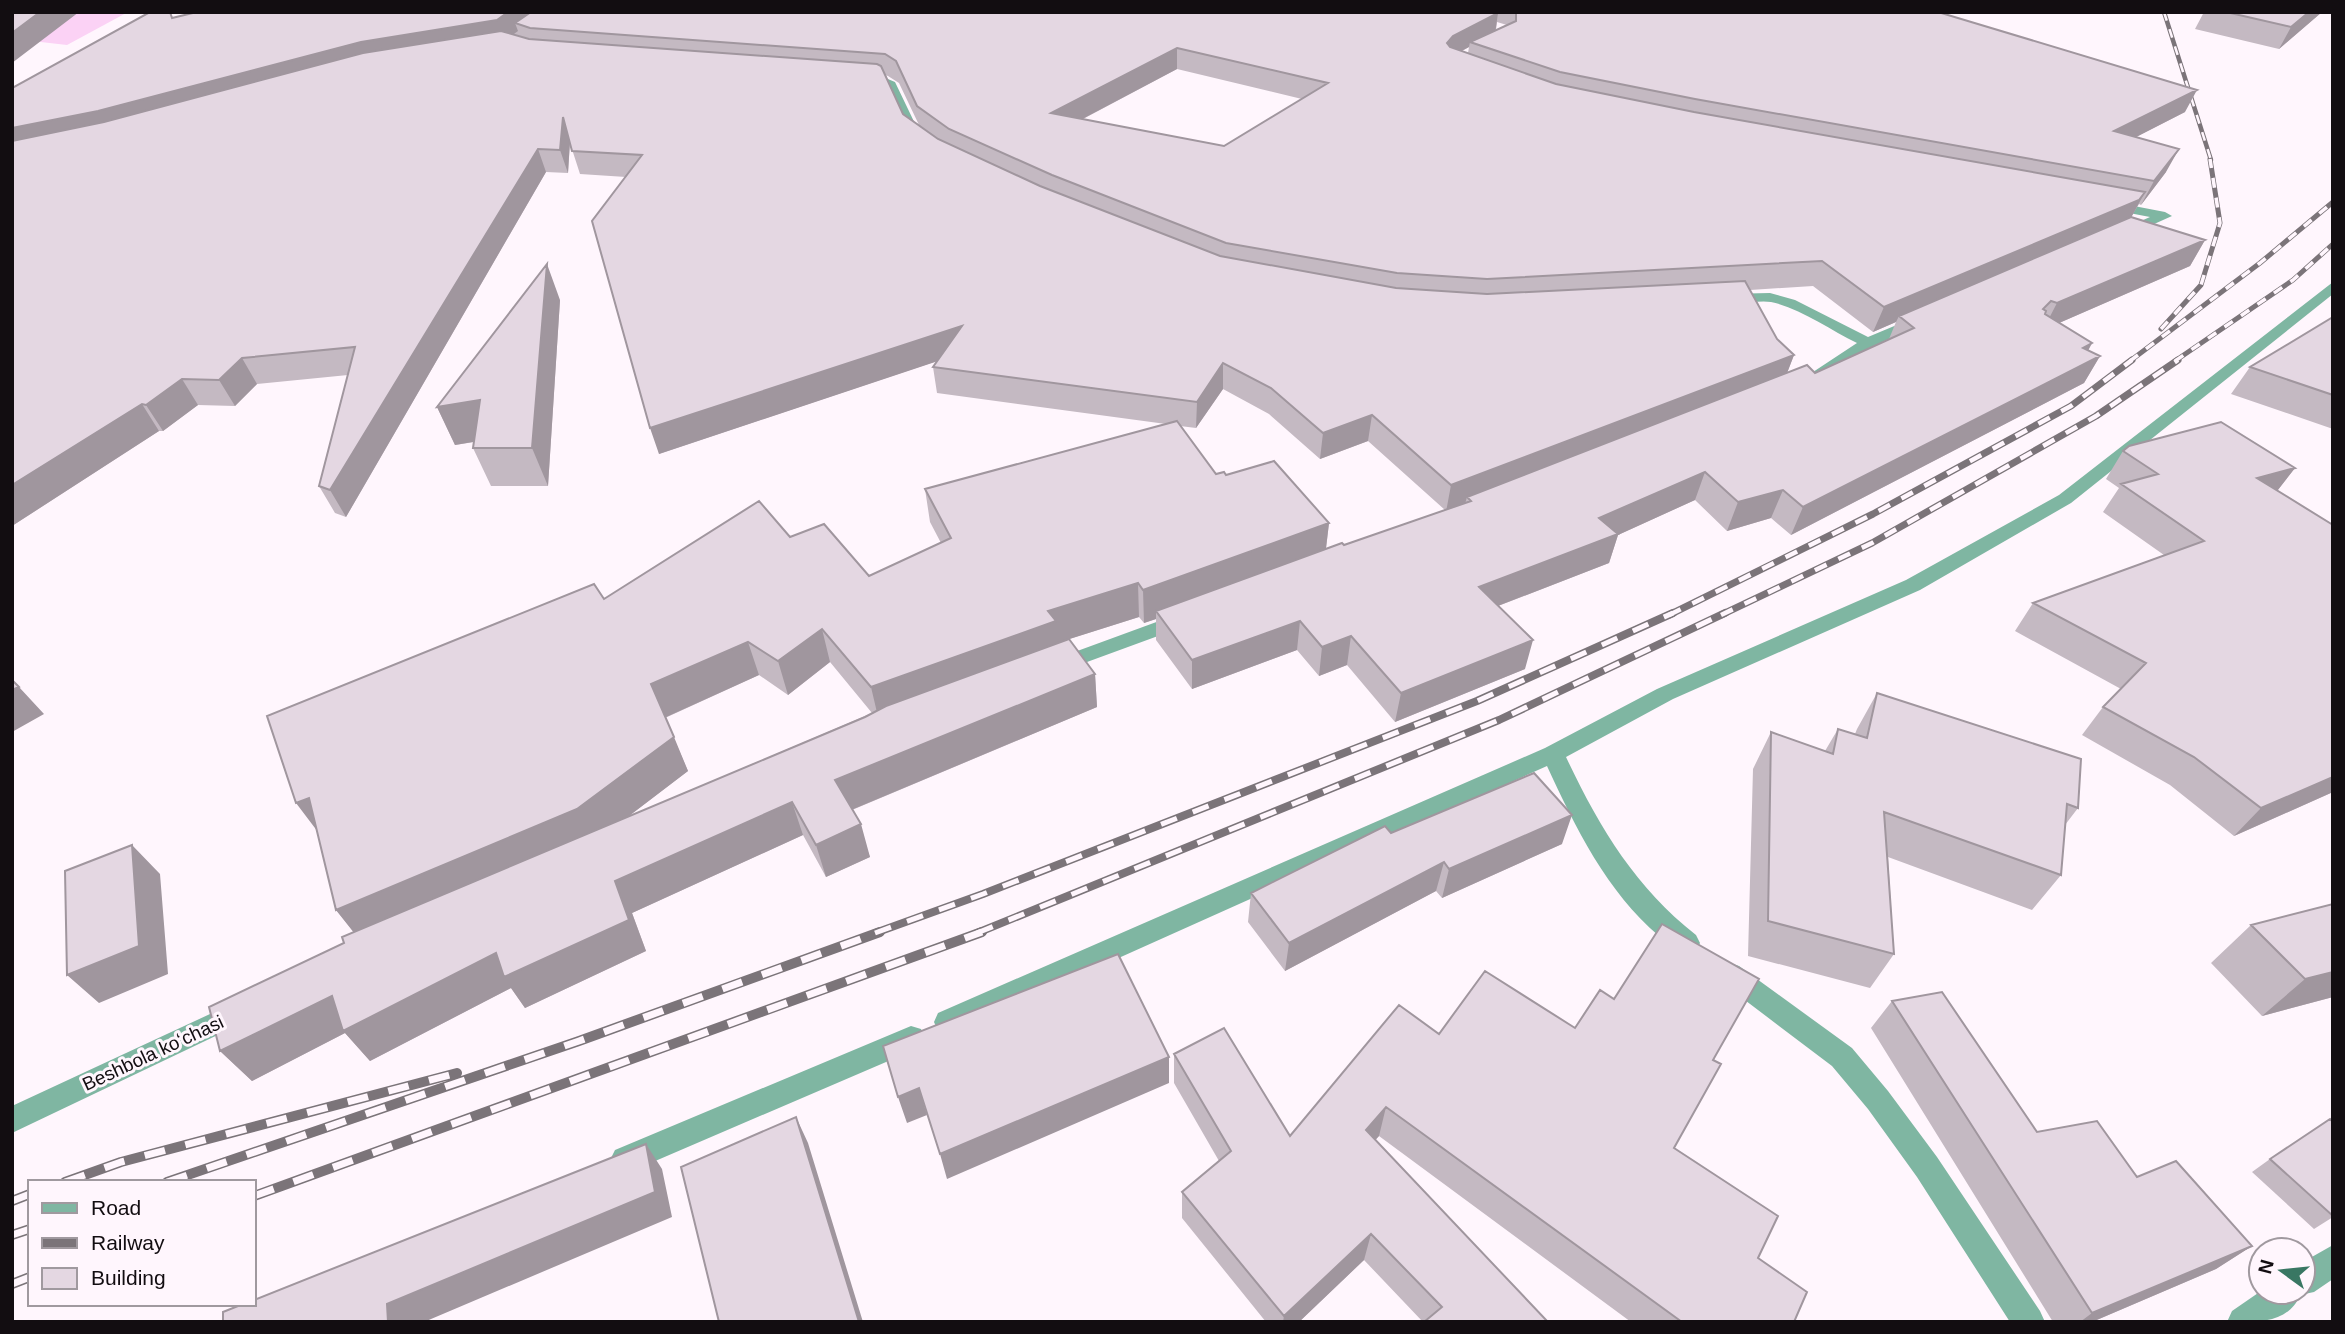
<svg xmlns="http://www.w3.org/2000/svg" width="2345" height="1334" viewBox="0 0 2345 1334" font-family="Helvetica,sans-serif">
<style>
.green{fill:#fbd2f5}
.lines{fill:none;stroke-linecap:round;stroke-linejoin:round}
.minor{fill:#7fb6a2;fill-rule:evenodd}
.rail-far4-casing{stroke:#7b7479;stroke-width:4.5}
.rail-far3-casing{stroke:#7b7479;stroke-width:5}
.rail-far2-casing{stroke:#7b7479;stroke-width:7}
.rail-far1-casing{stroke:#7b7479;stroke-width:8}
.rail-casing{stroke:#7b7479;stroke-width:10}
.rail-far4{stroke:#fff6fd;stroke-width:2.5;stroke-dasharray:9;stroke-linecap:butt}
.rail-far3{stroke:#fff6fd;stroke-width:3.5;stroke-dasharray:10;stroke-linecap:butt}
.rail-far2{stroke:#fff6fd;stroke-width:4.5;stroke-dasharray:13;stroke-linecap:butt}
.rail-far1{stroke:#fff6fd;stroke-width:5;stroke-dasharray:17;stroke-linecap:butt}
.rail{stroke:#fff6fd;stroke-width:7;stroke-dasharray:21;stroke-linecap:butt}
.wall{fill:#c4b9c2;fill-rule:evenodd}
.shaded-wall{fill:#a0969e}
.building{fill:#e4d7e2;stroke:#a0969e;stroke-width:2;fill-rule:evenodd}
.labels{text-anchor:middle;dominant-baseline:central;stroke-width:6;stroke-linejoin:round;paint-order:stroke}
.street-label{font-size:19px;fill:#120d11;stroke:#fff6fd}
</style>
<rect width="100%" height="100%" fill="#fff6fd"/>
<path class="green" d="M 12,12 L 128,12 L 67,45 L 32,41 Z"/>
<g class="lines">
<path class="minor" d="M 862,75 L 883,77 L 895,82 L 919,132 L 917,135 L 907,132 L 886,86 L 858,80 L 856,78 Z
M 2108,201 L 2165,212 L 2172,216 L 2123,238 L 2116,234 L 2118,231 L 2150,217 L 2103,208 L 2103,202 Z
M 2333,282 L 2333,294 L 2071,503 L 1920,590 L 1673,699 L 1566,757 C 1599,827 1635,887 1696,935 L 1700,943 L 1696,951 C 1680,956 1671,945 1659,936 C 1607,892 1575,827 1547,766 L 956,1031 L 947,1034 L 938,1031 L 934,1022 L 938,1013 L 1545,748 L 1657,689 L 1906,580 L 2059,495 Z
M 1770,293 L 1795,300 L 1868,337 L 1911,319 L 1921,319 L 1924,322 L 1874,346 L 1816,382 L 1808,377 L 1810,374 L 1857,343 C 1830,330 1800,308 1771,302 C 1755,299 1729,309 1717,298 L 1724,294 Z
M 1181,613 L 1188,615 L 1191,620 L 1188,625 L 1057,673 L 1050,671 L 1047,666 L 1050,661 Z
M 1730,963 L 1739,966 L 1852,1048 L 1888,1091 L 1937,1157 L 2040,1311 L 2045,1322 L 2010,1322 L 1917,1177 L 1868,1109 L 1832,1066 L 1721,982 L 1717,974 L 1721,966 Z
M 238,1001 L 247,1005 L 251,1013 L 247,1021 L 12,1133 L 12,1106 Z
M 911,1026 L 921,1029 L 925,1038 L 921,1047 L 625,1174 L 615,1170 L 610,1160 L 615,1150 Z
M 2333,1245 L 2333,1279 L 2314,1292 L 2300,1295 C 2288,1325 2254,1322 2227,1322 L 2232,1311 L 2261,1291 L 2303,1292 L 2303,1262 Z"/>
<defs>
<path id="rail-far4" d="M 2164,12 L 2211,160"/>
<path id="rail-far3" d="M 2161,329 L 2201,285 L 2220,223 L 2210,159
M 2130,361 L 2260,263 L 2333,202
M 2175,361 L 2293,280 L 2333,244"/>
<path id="rail-far2" d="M 1669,615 L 1873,514 L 2071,406 L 2132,360
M 1721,615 L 1872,543 L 2096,416 L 2178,360"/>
<path id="rail-far1" d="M 875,933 L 983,894 L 1477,701 L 1673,613
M 977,933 L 1499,720 L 1725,613"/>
<path id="rail" d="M 65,1182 L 121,1162 L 457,1073
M 167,1182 L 579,1041 L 880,932
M 254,1196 L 982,932
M 12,1201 L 30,1194
M 12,1235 L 30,1229
M 12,1284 L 30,1277"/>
</defs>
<use href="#rail-far4" class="rail-far4-casing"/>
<use href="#rail-far3" class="rail-far3-casing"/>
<use href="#rail-far2" class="rail-far2-casing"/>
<use href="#rail-far1" class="rail-far1-casing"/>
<use href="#rail" class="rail-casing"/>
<use href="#rail-far4" class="rail-far4"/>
<use href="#rail-far3" class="rail-far3"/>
<use href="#rail-far2" class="rail-far2"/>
<use href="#rail-far1" class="rail-far1"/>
<use href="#rail" class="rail"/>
</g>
<path class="wall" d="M 197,12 L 1938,12 L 2185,112 L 2136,137 L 2166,172 L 2141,205 L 2139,204 L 2131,217 L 2205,240 L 2190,266 L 2059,323 L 2092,343 L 2088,351 L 2100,356 L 2084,383 L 1791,535 L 1771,518 L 1727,531 L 1695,500 L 1618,535 L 1609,563 L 1498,606 L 1525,669 L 1395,722 L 1347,665 L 1319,676 L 1297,650 L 1192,689 L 1156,640 L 1156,619 L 1144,623 L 1139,617 L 1069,639 L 1095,674 L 1097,707 L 852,810 L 870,857 L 826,877 L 803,835 L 632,913 L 646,951 L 525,1008 L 511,988 L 370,1061 L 345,1033 L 252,1081 L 220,1051 L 344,943 L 354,932 L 336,910 L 604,599 L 790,537 L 869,576 L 941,543 L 930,522 L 925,489 L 1166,424 L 937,393 L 933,367 L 937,361 L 659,454 L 626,177 L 580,174 L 570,143 L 568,173 L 546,172 L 346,517 L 335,513 L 319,486 L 348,375 L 257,384 L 235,406 L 198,405 L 163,431 L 159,431 L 12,526 L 12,88 L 173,18 ZM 1497,22 L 1507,25 L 1496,30 ZM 1469,47 L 1468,53 L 1462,51 ZM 1177,69 L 1302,99 L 1224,146 L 1083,119 ZM 885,75 L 888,76 L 899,83 L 919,125 L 903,114 ZM 1813,286 L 1873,332 L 1896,322 L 1889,339 L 1815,373 L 1787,373 L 1794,355 L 1777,339 L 1750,290 ZM 1223,389 L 1269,414 L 1320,459 L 1368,441 L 1445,510 L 1344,545 L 1326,549 L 1329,523 L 1226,475 L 1216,474 L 1180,426 L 1196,428 ZM 830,662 L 872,713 L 626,818 L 688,771 L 665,718 L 759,675 L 788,695 Z
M 2204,12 L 2322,12 L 2279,49 L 2195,29 Z
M 560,300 L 548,486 L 491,486 L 473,448 L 474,442 L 455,445 L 437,407 Z
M 2333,317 L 2333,429 L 2231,394 L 2250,367 Z
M 2123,451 L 2295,468 L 2277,491 L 2333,792 L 2234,836 L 2170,785 L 2082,735 L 2103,707 L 2121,689 L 2015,631 L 2033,603 L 2164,555 L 2103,512 L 2119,488 L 2106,479 Z
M 1877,693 L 2078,808 L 2065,825 L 2061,875 L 2032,910 L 1888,857 L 1894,954 L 1870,988 L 1748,956 L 1753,769 L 1771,732 L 1825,751 L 1838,729 L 1855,734 L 1857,729 Z
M 1391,833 L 1562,844 L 1442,898 L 1436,891 L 1285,971 L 1248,922 L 1251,893 Z
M 2251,925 L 2333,997 L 2262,1016 L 2211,963 Z
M 1892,1001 L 2037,1132 L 2137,1177 L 2252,1246 L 2216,1269 L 2092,1322 L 2053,1322 L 1871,1028 Z
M 1575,1028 L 1713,1060 L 1674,1148 L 1758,1258 L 1794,1322 L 1631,1322 L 1379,1136 L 1375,1140 L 1548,1322 L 1423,1322 L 1364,1260 L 1299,1322 L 1266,1322 L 1182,1218 L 1182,1192 L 1219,1161 L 1174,1083 L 1174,1054 L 1290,1136 L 1439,1034 Z
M 2333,1122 L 2333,1217 L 2314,1229 L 2252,1172 L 2270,1159 Z"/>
<path class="shaded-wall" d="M 40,12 L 79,12 L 12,63 L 12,33 Z
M 508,12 L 545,12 L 515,23 L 518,31 L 504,41 L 12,153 L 12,128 L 361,42 Z
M 2309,12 L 2322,12 L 2279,49 L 2291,27 Z
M 1498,13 L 1495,34 L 1470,42 L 1469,47 L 1450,57 L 1447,43 L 1453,36 Z
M 1177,48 L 1177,69 L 1052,135 L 1051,113 Z
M 2197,90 L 2185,112 L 2103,154 L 2114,131 Z
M 563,117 L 570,140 L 568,173 L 560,150 Z
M 538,149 L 546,172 L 346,517 L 330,490 Z
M 2179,149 L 2166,172 L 2141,205 L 2154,181 Z
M 2145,192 L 2132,216 L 2126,224 L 1899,316 L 1896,322 L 1873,332 L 1884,307 Z
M 2205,240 L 2190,266 L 2043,330 L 2057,303 Z
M 547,264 L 560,300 L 548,486 L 532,448 Z
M 962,326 L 965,352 L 659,454 L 650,428 Z
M 2092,343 L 2079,367 L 2100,356 L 2084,383 L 1791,535 L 1803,507 Z
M 1794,355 L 1784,381 L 1471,501 L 1467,497 L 1465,504 L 1446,512 L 1451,485 Z
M 242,358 L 257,384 L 235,406 L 219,380 Z
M 1223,363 L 1223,389 L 1196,428 L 1197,402 Z
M 182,379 L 198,405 L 163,431 L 146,405 Z
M 480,400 L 496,438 L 455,445 L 437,407 Z
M 142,404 L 159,431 L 12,526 L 12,485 Z
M 1372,415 L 1368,441 L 1320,459 L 1323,433 Z
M 2295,468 L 2274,495 L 2257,478 Z
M 1705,472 L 1695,500 L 1618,535 L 1609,563 L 1472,616 L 1479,587 L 1599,518 Z
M 1783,490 L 1771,518 L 1727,531 L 1738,502 Z
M 1329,523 L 1325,556 L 1156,611 L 1156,619 L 1144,623 L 1143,590 Z
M 1138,583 L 1139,617 L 1057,643 L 879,721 L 871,687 L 1048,611 Z
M 1300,621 L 1297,650 L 1192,689 L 1192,660 Z
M 822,629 L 830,662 L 788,695 L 778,661 Z
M 1351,636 L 1347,665 L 1319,676 L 1322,647 Z
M 1533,640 L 1525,669 L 1395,722 L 1401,693 Z
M 748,642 L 759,675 L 664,718 L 651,684 Z
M 1095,674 L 1097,707 L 844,813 L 835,780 Z
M 19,687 L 44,714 L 12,732 L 12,690 Z
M 674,737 L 688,771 L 595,842 L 362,943 L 336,910 Z
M 2333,777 L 2333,792 L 2234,836 L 2261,808 Z
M 309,798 L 321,836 L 296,803 Z
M 792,802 L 803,835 L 632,913 L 646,951 L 525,1008 L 511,988 L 370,1061 L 345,1033 L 252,1081 L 220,1051 L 332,996 L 615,881 Z
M 1572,815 L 1562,844 L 1442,898 L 1449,869 Z
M 861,824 L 870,857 L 826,877 L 816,845 Z
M 132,845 L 160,874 L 168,974 L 99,1003 L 67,975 Z
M 1444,862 L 1436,891 L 1285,971 L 1289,943 Z
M 2333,972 L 2333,997 L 2262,1016 L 2305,979 Z
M 1169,1057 L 1169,1083 L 947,1179 L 940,1154 Z
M 919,1088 L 927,1115 L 907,1123 L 898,1097 Z
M 1386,1107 L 1379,1136 L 1359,1158 L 1366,1130 Z
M 796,1117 L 808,1143 L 863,1322 L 859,1322 Z
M 646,1144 L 662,1169 L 672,1217 L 424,1322 L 388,1322 L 387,1304 Z
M 1371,1234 L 1364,1260 L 1299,1322 L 1283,1322 L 1284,1316 Z
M 2252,1246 L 2216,1269 L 2092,1322 L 2080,1322 L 2092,1313 Z"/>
<path class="building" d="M 12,12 L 40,12 L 12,33 Z
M 150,12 L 170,12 L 172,18 L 197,12 L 508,12 L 497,20 L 361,42 L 98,111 L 12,128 L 12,88 Z
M 531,12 L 1495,12 L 1498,13 L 1453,36 L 1447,43 L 1450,47 L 1556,84 L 1694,112 L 2145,192 L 2139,200 L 1884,307 L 1822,261 L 1487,279 L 1397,273 L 1226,243 L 1052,175 L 949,129 L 917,106 L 896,61 L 885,54 L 530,28 L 515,23 ZM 1177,48 L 1328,83 L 1224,146 L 1051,113 Z
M 1516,12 L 1938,12 L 2197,90 L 2114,131 L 2179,149 L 2154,181 L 1695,99 L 1560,72 L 1470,42 L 1516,21 Z
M 2226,12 L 2309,12 L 2291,27 Z
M 501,31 L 529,39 L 877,64 L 881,66 L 903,114 L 938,139 L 1040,186 L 1220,256 L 1396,288 L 1487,294 L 1745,281 L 1777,339 L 1794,355 L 1451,485 L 1372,415 L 1323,433 L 1271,388 L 1223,363 L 1197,402 L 933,367 L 962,326 L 650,428 L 592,221 L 642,155 L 572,151 L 563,117 L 560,150 L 538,149 L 330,490 L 319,486 L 355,347 L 242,358 L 219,380 L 182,379 L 146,405 L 142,404 L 12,485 L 12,141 L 104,122 L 363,53 Z
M 2131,217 L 2205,240 L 2057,303 L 2051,301 L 2043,309 L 2046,311 L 2045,314 L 2092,343 L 2083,348 L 2100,356 L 1803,507 L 1783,490 L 1738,502 L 1705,472 L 1599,518 L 1618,534 L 1479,587 L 1533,640 L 1401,693 L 1351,636 L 1322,647 L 1300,621 L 1192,660 L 1156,611 L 1342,543 L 1344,545 L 1471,501 L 1467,497 L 1807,365 L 1815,373 L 1914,328 L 1899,316 Z
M 547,264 L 532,448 L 473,448 L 480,400 L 437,407 Z
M 2333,317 L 2333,395 L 2250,367 Z
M 1177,421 L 1216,474 L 1224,472 L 1226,475 L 1274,461 L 1329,523 L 1143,590 L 1138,583 L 1048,611 L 1056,621 L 871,687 L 822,629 L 778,661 L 748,642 L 651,684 L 674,737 L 577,809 L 336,910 L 309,798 L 296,803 L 267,716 L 594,584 L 604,599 L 759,501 L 790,537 L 824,524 L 869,576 L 951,538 L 925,489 Z
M 2221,422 L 2295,468 L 2257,478 L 2333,525 L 2333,777 L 2261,808 L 2194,757 L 2103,707 L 2146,663 L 2033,603 L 2204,541 L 2121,484 L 2158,474 L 2123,451 L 2129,446 Z
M 1069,639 L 1095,674 L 835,780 L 861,824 L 816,845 L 792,802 L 615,881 L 629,920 L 504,977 L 496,953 L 343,1031 L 332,996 L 220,1051 L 209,1007 L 344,943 L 342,937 L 865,717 L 886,706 Z
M 12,680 L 19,687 L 12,690 Z
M 1877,693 L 2081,759 L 2078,808 L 2067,804 L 2061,875 L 1884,812 L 1894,954 L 1768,921 L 1771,732 L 1833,754 L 1838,729 L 1867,738 Z
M 1534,773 L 1572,815 L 1449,869 L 1444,862 L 1289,943 L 1251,893 L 1385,826 L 1391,833 Z
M 132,845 L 139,946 L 67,975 L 65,871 Z
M 2333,904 L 2333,972 L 2305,979 L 2251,925 Z
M 1662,924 L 1759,979 L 1713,1060 L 1721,1064 L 1674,1148 L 1778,1216 L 1758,1258 L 1807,1292 L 1794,1322 L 1682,1322 L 1386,1107 L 1366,1130 L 1548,1322 L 1424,1322 L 1442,1307 L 1371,1234 L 1284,1316 L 1182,1192 L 1231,1151 L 1174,1054 L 1224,1028 L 1290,1136 L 1399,1005 L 1439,1034 L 1485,971 L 1575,1028 L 1600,990 L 1614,999 Z
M 1118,954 L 1169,1057 L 940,1154 L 919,1088 L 898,1097 L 883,1046 Z
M 1942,992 L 2037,1132 L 2097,1121 L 2137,1177 L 2176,1161 L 2252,1246 L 2092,1313 L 1892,1001 Z
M 796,1117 L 859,1322 L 719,1322 L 681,1167 Z
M 2330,1119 L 2333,1122 L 2333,1216 L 2270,1159 Z
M 646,1144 L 655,1192 L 387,1304 L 388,1322 L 223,1322 L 223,1312 L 243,1304 L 254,1304 L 254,1300 Z"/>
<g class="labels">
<g class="street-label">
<text transform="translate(153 1053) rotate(-25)">Beshbola koʻchasi</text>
</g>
</g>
<rect width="2345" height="1334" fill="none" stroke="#120d11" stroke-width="28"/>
<rect x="28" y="1180" width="228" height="126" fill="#fff6fd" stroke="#a0999f" stroke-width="2"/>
<rect x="42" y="1203" width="35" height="10" fill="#7fb6a2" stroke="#a0999f" stroke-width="2"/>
<text x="91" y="1215" font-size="21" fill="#120d11">Road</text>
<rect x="42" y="1238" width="35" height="10" fill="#7b7479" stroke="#a0999f" stroke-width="2"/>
<text x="91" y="1250" font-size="21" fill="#120d11">Railway</text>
<rect x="42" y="1268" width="35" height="21" fill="#e4d7e2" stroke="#a0999f" stroke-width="2"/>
<text x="91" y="1285" font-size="21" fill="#120d11">Building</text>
<g transform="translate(2282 1271) rotate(285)"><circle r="33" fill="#fff6fd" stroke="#a0999f" stroke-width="2"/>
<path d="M0-5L12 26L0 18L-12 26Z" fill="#397763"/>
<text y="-10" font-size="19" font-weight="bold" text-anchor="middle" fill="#120d11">N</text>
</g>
</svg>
